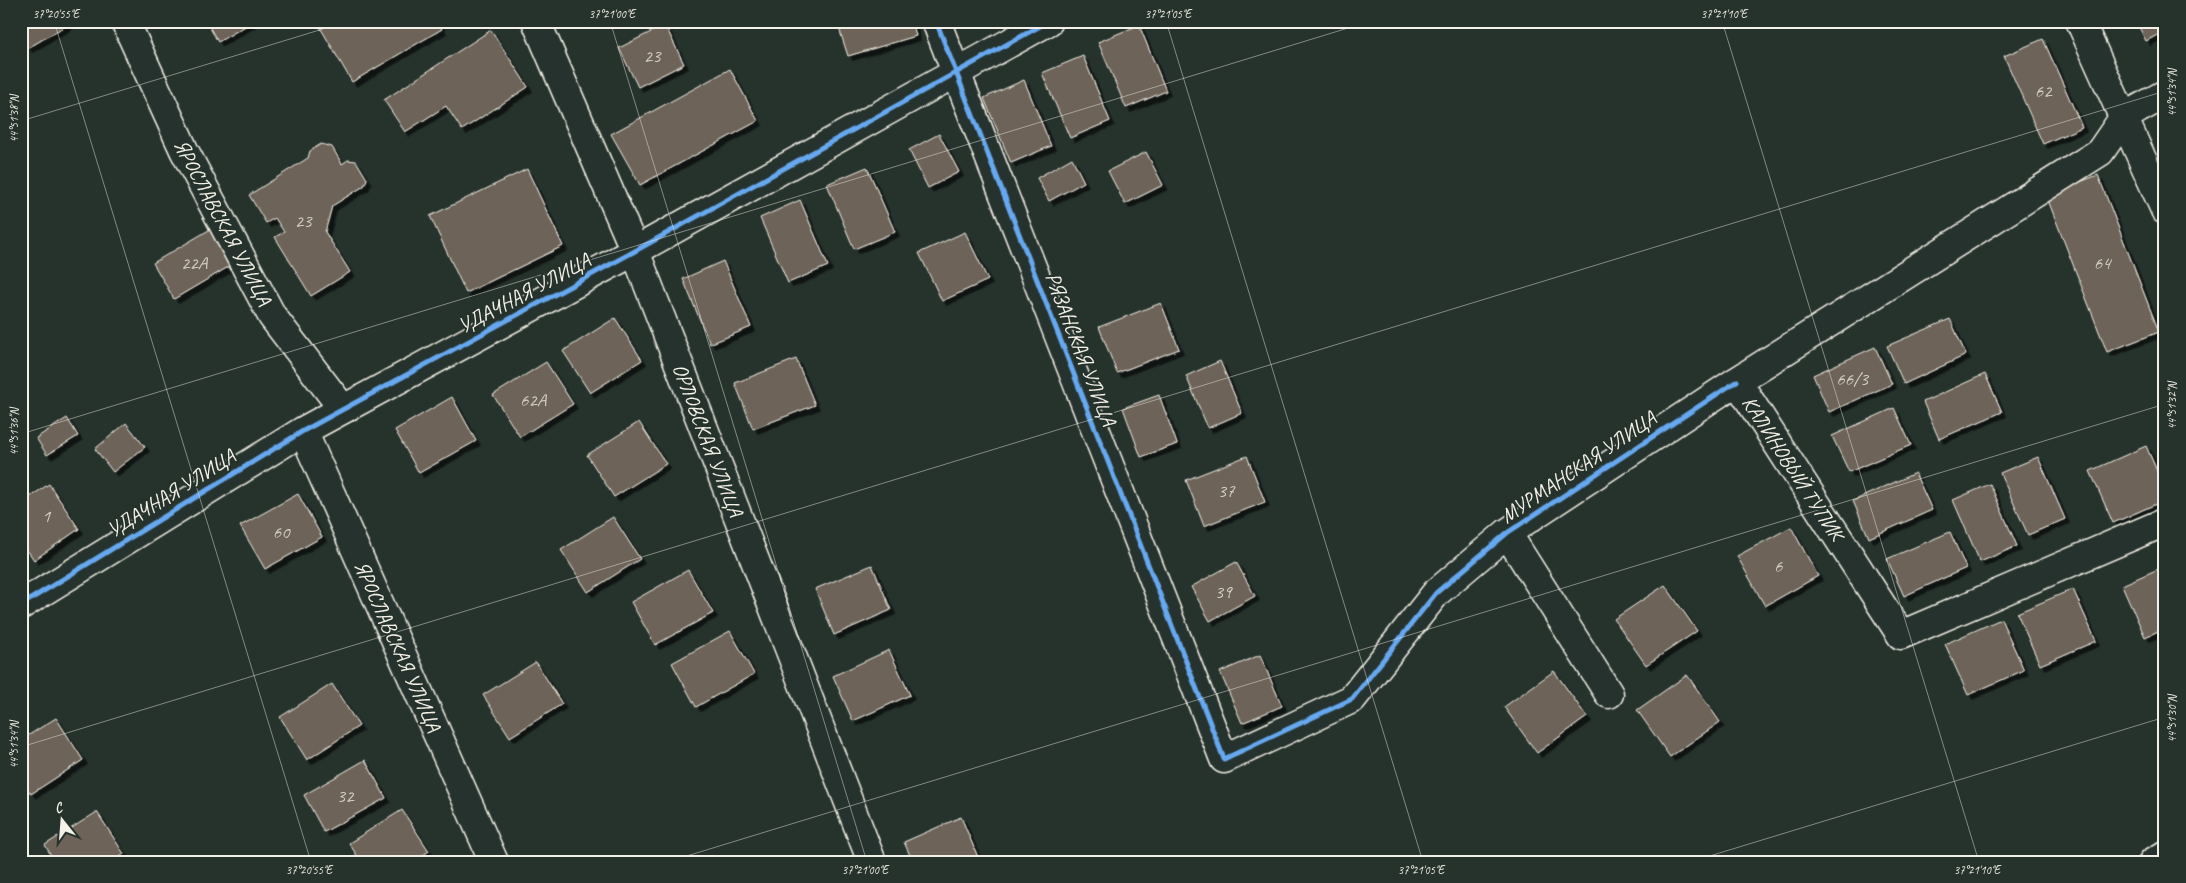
<svg xmlns="http://www.w3.org/2000/svg" width="2186" height="883" viewBox="0 0 2186 883" font-family="Caveat,sans-serif">
<style>
.building{fill:#6e6359;stroke:#f4f1e8;filter:url(#shadow)}
.lines{fill:none;stroke-linecap:round;stroke-linejoin:round}
.minor-casing{stroke:#f4f1e8;stroke-width:31}
.minor{stroke:#26332d;stroke-width:28}
.cycleway-casing{stroke:#26332d;stroke-width:8}
.cycleway{stroke:#66a8f1;stroke-width:5}
.ticks{fill:none;stroke:#f4f1e8;stroke-width:1;stroke-opacity:0.45}
.labels{text-anchor:middle;dominant-baseline:central;stroke-width:4;stroke-linejoin:round;paint-order:stroke}
.number-label{font-size:19px;fill:#d2cec4}
.street-label{font-size:21px;fill:#f4f1e8;stroke:#26332d}
.neatline{fill:none;stroke:#f4f1e8;stroke-width:2}
.ticks-label{font-size:12px;text-anchor:middle;fill:#f4f1e8}
</style>
<defs>
<filter id="shadow"><feDropShadow dx="4.5" dy="4.5" stdDeviation="0" flood-color="#0009"/></filter>
</defs>
<rect width="100%" height="100%" fill="#26332d"/>
<filter id="ink" filterUnits="userSpaceOnUse"><feTurbulence type="fractalNoise" baseFrequency=".02" numOctaves="2"/><feDisplacementMap in="SourceGraphic" scale="10" xChannelSelector="R" yChannelSelector="G"/><feConvolveMatrix kernelMatrix="1 2 1 2 8 2 1 2 1" color-interpolation-filters="sRGB"/></filter>
<g filter="url(#ink)">
<path class="building" d="M 21,21 L 74,21 L 28,48 L 21,37 Z
M 206,21 L 254,21 L 218,42 Z
M 438,21 L 442,29 L 352,82 L 317,22 Z
M 912,21 L 916,36 L 848,56 L 837,22 Z
M 2136,21 L 2165,21 L 2165,31 L 2146,41 Z
M 665,25 L 684,64 L 638,87 L 619,48 Z
M 1139,25 L 1166,91 L 1126,108 L 1098,42 Z
M 491,30 L 528,87 L 462,130 L 446,106 L 405,132 L 384,100 Z
M 2043,39 L 2082,127 L 2043,144 L 2004,56 Z
M 1083,56 L 1110,121 L 1070,138 L 1042,73 Z
M 730,69 L 758,121 L 640,185 L 611,134 Z
M 1024,80 L 1051,146 L 1011,163 L 984,98 Z
M 939,134 L 959,172 L 928,188 L 909,150 Z
M 321,144 L 332,147 L 342,164 L 348,160 L 356,161 L 367,179 L 364,186 L 332,206 L 325,232 L 350,272 L 311,296 L 275,237 L 284,232 L 275,218 L 266,223 L 249,195 L 308,158 L 310,151 Z
M 1146,152 L 1163,185 L 1125,204 L 1108,171 Z
M 1072,158 L 1084,182 L 1049,201 L 1037,178 Z
M 867,167 L 895,232 L 854,249 L 827,184 Z
M 527,169 L 563,246 L 466,293 L 430,216 Z
M 2098,175 L 2159,332 L 2107,352 L 2046,195 Z
M 800,200 L 828,266 L 788,283 L 760,218 Z
M 214,227 L 235,263 L 174,299 L 153,263 Z
M 965,232 L 988,280 L 942,301 L 919,253 Z
M 723,261 L 751,327 L 710,344 L 683,279 Z
M 1161,303 L 1179,349 L 1117,373 L 1099,327 Z
M 615,318 L 642,360 L 590,393 L 563,351 Z
M 1950,319 L 1966,355 L 1904,384 L 1887,346 Z
M 1875,347 L 1892,384 L 1829,412 L 1813,375 Z
M 796,359 L 815,405 L 753,429 L 735,383 Z
M 1220,361 L 1242,413 L 1208,428 L 1186,376 Z
M 546,362 L 573,404 L 520,437 L 493,395 Z
M 1985,374 L 2002,412 L 1939,439 L 1923,402 Z
M 1159,395 L 1177,444 L 1141,457 L 1123,408 Z
M 452,397 L 476,441 L 419,473 L 395,430 Z
M 1894,408 L 1911,445 L 1849,472 L 1832,436 Z
M 67,418 L 78,436 L 47,455 L 36,438 Z
M 639,422 L 666,464 L 614,497 L 587,455 Z
M 126,423 L 145,447 L 113,472 L 95,449 Z
M 2146,446 L 2165,489 L 2165,500 L 2113,523 L 2090,471 Z
M 1247,456 L 1265,502 L 1204,526 L 1186,480 Z
M 2038,457 L 2065,519 L 2028,535 L 2000,473 Z
M 1915,473 L 1932,510 L 1869,538 L 1853,501 Z
M 49,484 L 79,529 L 34,560 L 21,541 L 21,503 Z
M 1990,484 L 2017,546 L 1980,562 L 1953,500 Z
M 298,494 L 322,537 L 265,569 L 240,526 Z
M 613,517 L 640,559 L 588,592 L 561,550 Z
M 1791,527 L 1818,576 L 1765,606 L 1737,556 Z
M 1950,532 L 1966,568 L 1904,596 L 1887,559 Z
M 1236,562 L 1255,596 L 1210,621 L 1191,587 Z
M 872,565 L 891,610 L 834,635 L 815,589 Z
M 2165,566 L 2165,628 L 2145,637 L 2122,585 Z
M 688,570 L 713,613 L 655,645 L 631,602 Z
M 1665,585 L 1697,631 L 1646,665 L 1614,619 Z
M 2073,589 L 2096,641 L 2040,665 L 2017,613 Z
M 2001,619 L 2024,670 L 1968,695 L 1945,644 Z
M 730,631 L 754,674 L 696,707 L 672,663 Z
M 889,650 L 910,695 L 853,721 L 833,676 Z
M 1260,655 L 1282,706 L 1242,723 L 1220,672 Z
M 536,662 L 562,704 L 510,737 L 483,695 Z
M 1554,671 L 1587,717 L 1537,753 L 1504,707 Z
M 1687,675 L 1720,722 L 1670,757 L 1637,710 Z
M 332,684 L 359,726 L 307,760 L 280,717 Z
M 56,718 L 83,760 L 31,794 L 21,779 L 21,740 Z
M 365,760 L 386,798 L 324,832 L 304,795 Z
M 402,810 L 429,851 L 413,862 L 361,862 L 349,843 Z
M 97,812 L 124,854 L 113,862 L 55,862 L 45,845 Z
M 961,817 L 980,862 L 913,862 L 904,842 Z"/>
<g class="lines">
<defs>
<path id="minor" d="M 125,21 L 184,150 L 272,316 L 343,409
M 536,21 L 635,251 L 872,862
M 936,21 L 1224,759 L 1352,699 L 1436,593 L 1507,533 L 1737,381
M 2080,21 L 2165,210
M 2165,94 L 2124,117 L 2100,152 L 1737,381 L 1901,635 L 2165,522
M 303,431 L 494,862
M 1507,533 L 1609,694
M 21,605 L 303,431 L 635,251 L 1049,21
M 2153,862 L 2165,855"/>
</defs>
<use href="#minor" class="minor-casing"/>
<use href="#minor" class="minor"/>
<defs>
<path id="cycleway" d="M 936,21 L 1224,759 L 1352,699 L 1436,593 L 1507,533 L 1737,381
M 21,605 L 303,431 L 635,251 L 1049,21"/>
</defs>
<use href="#cycleway" class="cycleway-casing"/>
<use href="#cycleway" class="cycleway"/>
</g>
</g>
<path class="ticks" d="M 54,21 L 311,862M 610,21 L 867,862M 1166,21 L 1423,862M 1722,21 L 1979,862M 21,121 L 349,21M 21,434 L 1371,21M 21,747 L 2165,91M 667,862 L 2165,404M 1690,862 L 2165,717"/>
<g class="labels">
<g class="number-label">
<text x="652" y="56">23</text>
<text x="2043" y="91">62</text>
<text x="303" y="221">23</text>
<text x="194" y="263">22А</text>
<text x="2102" y="263">64</text>
<text x="1852" y="379">66/3</text>
<text x="533" y="400">62А</text>
<text x="1226" y="491">37</text>
<text x="46" y="516">1</text>
<text x="281" y="532">60</text>
<text x="1778" y="566">6</text>
<text x="1223" y="592">39</text>
<text x="345" y="796">32</text>
</g>
<g class="street-label">
<text transform="translate(223 222) rotate(62)">ЯРОСЛАВСКАЯ УЛИЦА</text>
<text transform="translate(524 293) rotate(-28)">УДАЧНАЯ УЛИЦА</text>
<text transform="translate(1081 349) rotate(69)">РЯЗАНСКАЯ УЛИЦА</text>
<text transform="translate(708 440) rotate(69)">ОРЛОВСКАЯ УЛИЦА</text>
<text transform="translate(1578 467) rotate(-34)">МУРМАНСКАЯ УЛИЦА</text>
<text transform="translate(1793 468) rotate(57)">КАЛИНОВЫЙ ТУПИК</text>
<text transform="translate(171 493) rotate(-32)">УДАЧНАЯ УЛИЦА</text>
<text transform="translate(398 646) rotate(66)">ЯРОСЛАВСКАЯ УЛИЦА</text>
</g>
</g>
<rect width="2186" height="883" fill="none" stroke="#26332d" stroke-width="55"/>
<g transform="translate(62 820) rotate(343)" stroke="#26332d" stroke-width="4" paint-order="stroke">
<path d="M0-4L9 19L0 12L-9 19Z" fill="#f4f1e8"/>
<text y="-8" font-size="14" font-weight="bold" text-anchor="middle" fill="#f4f1e8">С</text>
</g>
<rect x="28" y="28" width="2130" height="828" class="neatline"/>
<g class="ticks-label">
<text x="56" y="18">37°20'55"E</text>
<text x="612" y="18">37°21'00"E</text>
<text x="1168" y="18">37°21'05"E</text>
<text x="1724" y="18">37°21'10"E</text>
<text transform="translate(2172 93) rotate(-90)" y="4">44°51'34"N</text>
<text transform="translate(14 119) rotate(-90)" y="4">44°51'38"N</text>
<text transform="translate(2172 406) rotate(-90)" y="4">44°51'32"N</text>
<text transform="translate(14 432) rotate(-90)" y="4">44°51'36"N</text>
<text transform="translate(2172 719) rotate(-90)" y="4">44°51'30"N</text>
<text transform="translate(14 745) rotate(-90)" y="4">44°51'34"N</text>
<text x="309" y="874">37°20'55"E</text>
<text x="865" y="874">37°21'00"E</text>
<text x="1421" y="874">37°21'05"E</text>
<text x="1977" y="874">37°21'10"E</text>
</g>
</svg>
